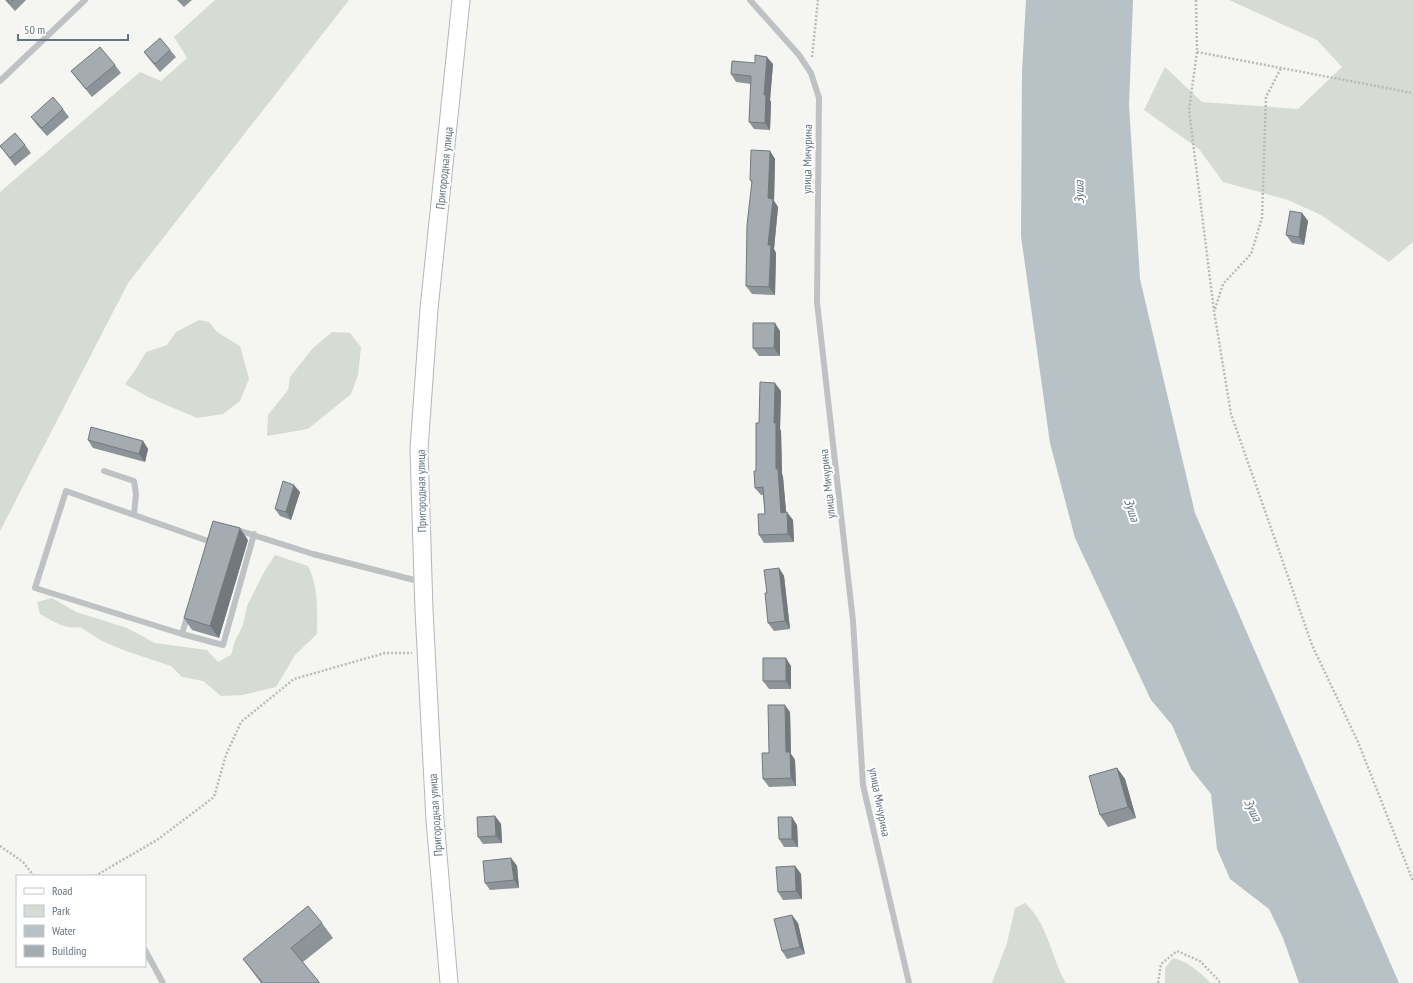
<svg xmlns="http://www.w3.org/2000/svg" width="1413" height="983" viewBox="0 0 1413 983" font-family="'PT Sans Narrow',sans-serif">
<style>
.green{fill:#d6dbd3}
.water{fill:#b7c1c6}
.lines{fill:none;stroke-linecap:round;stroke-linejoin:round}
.secondary-casing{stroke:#b3b7bb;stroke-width:19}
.path{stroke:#b8bbbd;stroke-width:2.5;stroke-dasharray:2 2;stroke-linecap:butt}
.lane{stroke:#bec2c5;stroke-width:6}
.secondary{stroke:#fff;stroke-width:17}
.wall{fill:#8d9499}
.shaded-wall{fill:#73787d}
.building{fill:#a4acb2;stroke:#73787d}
.labels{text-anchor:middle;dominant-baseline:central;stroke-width:4;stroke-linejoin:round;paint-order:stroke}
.street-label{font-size:12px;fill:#657481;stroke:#fff}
.water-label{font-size:13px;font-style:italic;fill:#61767e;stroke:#fff}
</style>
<rect width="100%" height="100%" fill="#f5f5f1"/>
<path class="green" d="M 215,0 L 349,0 L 128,283 L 0,531 L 0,192 L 140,72 L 161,81 L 187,58 L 174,37 Z
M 1229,0 L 1413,0 L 1413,242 L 1389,262 L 1321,215 L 1288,200 L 1223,182 L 1199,149 L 1144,110 L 1165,67 L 1202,102 L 1298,109 L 1342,67 L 1317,40 Z
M 199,320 L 209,322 L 217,332 L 240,346 L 249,379 L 240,401 L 223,414 L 197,418 L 148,397 L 125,384 L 136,369 L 146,352 L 167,345 L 176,332 Z
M 332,332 L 350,333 L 361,347 L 358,375 L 351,394 L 308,429 L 267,436 L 268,415 L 288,390 L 290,377 L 313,348 Z
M 275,555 L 308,566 C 319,588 317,610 317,634 L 295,655 L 276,687 L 243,695 L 221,696 L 203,681 L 182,677 L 171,666 L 123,650 L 102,641 L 80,627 C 65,630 53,621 40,614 L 37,602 L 52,598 L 76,612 L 127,628 L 155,643 L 207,650 L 218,662 L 231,655 L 235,641 L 243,625 L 247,606 L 264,572 Z
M 1025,903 C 1048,923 1051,958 1066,983 L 992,983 L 1007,943 L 1015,908 Z
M 1173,958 C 1189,962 1199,972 1211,983 L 1165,983 L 1165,968 Z"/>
<path class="water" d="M 1026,0 L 1133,0 L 1129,105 L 1140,279 L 1195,513 L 1399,983 L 1299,983 L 1283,938 L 1269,909 L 1230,879 L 1217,849 L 1211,794 L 1191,769 L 1172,725 L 1151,700 L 1075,538 L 1050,443 L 1021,236 L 1022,72 Z"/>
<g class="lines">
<defs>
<path id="secondary" d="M 449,983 L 435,820 L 424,610 L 419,449 L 429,309 L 461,0"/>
</defs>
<use href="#secondary" class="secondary-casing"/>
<path class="path" d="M 1196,0 L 1197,52 L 1413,93
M 1197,52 L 1189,110 L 1214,311 L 1231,414 L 1312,645 L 1358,742 L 1413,881
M 812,57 L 818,0
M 1215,309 L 1223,284 L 1251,254 L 1262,218 L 1266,97 L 1281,68
M 0,846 L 23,862 L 34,876
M 95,876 L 157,840 L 214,797 L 226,755 L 241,722 L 294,679 L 385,653 L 412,653
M 1158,983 L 1161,964 L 1177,951 L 1200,961 L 1221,983"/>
<path class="lane" d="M 750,0 L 799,55 L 811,73 L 819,98 L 817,302 L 853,621 L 863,785 L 909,983
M 0,81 L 85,0
M 104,471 L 134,481 L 136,494 L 134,515
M 234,529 L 313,554 L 422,582
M 188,614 L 182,634 L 35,588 L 66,491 L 208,541 L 213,536
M 182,634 L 223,645 L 254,534
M 145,950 L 163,983"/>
<use href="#secondary" class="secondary"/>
</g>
<path class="wall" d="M 5,0 L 26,0 L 15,11 Z
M 177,0 L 192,0 L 184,7 Z
M 170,50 L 176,57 L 160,72 L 150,60 L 144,52 Z
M 773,64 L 770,100 L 771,102 L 770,130 L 754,129 L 749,122 L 751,84 L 736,82 L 731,74 Z
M 115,65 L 121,73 L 92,97 L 77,79 L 71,71 Z
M 63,109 L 69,117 L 47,136 L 37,125 L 31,117 Z
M 25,145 L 31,153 L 15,166 L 0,146 Z
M 770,151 L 775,159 L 774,201 L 778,207 L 774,249 L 776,253 L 775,295 L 752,294 L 746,286 L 752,183 L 750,180 Z
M 1302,213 L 1308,221 L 1304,245 L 1292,243 L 1286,235 Z
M 780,331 L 780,356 L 759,356 L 753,348 Z
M 781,391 L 780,429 L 781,431 L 782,474 L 783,477 L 786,513 L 793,520 L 794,542 L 764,543 L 759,535 L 765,514 L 763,495 L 761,495 L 755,488 L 756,471 Z
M 88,440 L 143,441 L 148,449 L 145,462 L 93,448 Z
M 300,492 L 291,520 L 280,516 L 275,509 Z
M 248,540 L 219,638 L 192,630 L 184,618 Z
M 779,568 L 784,576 L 790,629 L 774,631 L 768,623 L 767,593 Z
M 791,666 L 791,689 L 769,689 L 763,681 Z
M 790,712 L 791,754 L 795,760 L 796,786 L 769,787 L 763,779 L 769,753 Z
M 1117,768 L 1125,779 L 1136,818 L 1108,827 L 1100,815 Z
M 495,816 L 501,824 L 502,843 L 483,844 L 478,837 Z
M 797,825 L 798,847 L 784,847 L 779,839 Z
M 511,858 L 517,866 L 519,888 L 490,890 L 485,883 Z
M 795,866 L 801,874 L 802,899 L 783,900 L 778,892 Z
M 322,923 L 333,938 L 303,962 L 320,983 L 261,983 L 243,959 Z
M 798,923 L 805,954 L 787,959 L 782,951 Z"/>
<path class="shaded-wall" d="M 767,57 L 773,64 L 770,100 L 771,102 L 770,130 L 765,123 L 764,95 Z
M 770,151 L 775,159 L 774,201 L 778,207 L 774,249 L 776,253 L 775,295 L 769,287 L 768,245 L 768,198 Z
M 1302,213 L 1308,221 L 1304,245 L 1299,237 Z
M 775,323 L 780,331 L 780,356 L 774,348 Z
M 775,383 L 781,391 L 780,429 L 781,431 L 782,474 L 783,477 L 787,521 L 781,513 L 776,469 L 774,423 Z
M 143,441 L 148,449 L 145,462 L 139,454 Z
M 294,485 L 300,492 L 291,520 L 286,512 Z
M 787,512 L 793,520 L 794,542 L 788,534 Z
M 240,528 L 248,540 L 219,638 L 210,626 Z
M 779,568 L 784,576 L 790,629 L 785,621 Z
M 786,658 L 791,666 L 791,689 L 786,681 Z
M 785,705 L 790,712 L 791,754 L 795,760 L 796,786 L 791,778 L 786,752 Z
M 1117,768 L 1125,779 L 1136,818 L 1128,807 Z
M 495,816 L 501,824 L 502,843 L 496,836 Z
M 792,817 L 797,825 L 798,847 L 792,839 Z
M 511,858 L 517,866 L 519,888 L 514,880 Z
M 795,866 L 801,874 L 802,899 L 796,891 Z
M 792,915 L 798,923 L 805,954 L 800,947 Z"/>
<path class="building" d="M 7,0 L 13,0 L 10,3 Z
M 160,38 L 170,50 L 155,64 L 144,52 Z
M 100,47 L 115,65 L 86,89 L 71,71 Z
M 755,55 L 767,57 L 764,95 L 766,95 L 765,123 L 749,122 L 751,76 L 731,74 L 732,61 L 755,63 Z
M 53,97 L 63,109 L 42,128 L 31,117 Z
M 15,133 L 25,145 L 10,158 L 0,146 Z
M 751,150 L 770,151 L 768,198 L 773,199 L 768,245 L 771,245 L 769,287 L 746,286 L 747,225 L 752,181 L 750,180 Z
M 1290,211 L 1302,213 L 1299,237 L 1286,235 Z
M 753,323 L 775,323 L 774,348 L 753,348 Z
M 760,382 L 775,383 L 774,423 L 776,423 L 776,469 L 778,469 L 781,513 L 787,512 L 788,534 L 759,535 L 758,514 L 765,514 L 763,487 L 755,488 L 754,471 L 756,471 L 756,423 L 759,423 Z
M 91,427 L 143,441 L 139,454 L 88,440 Z
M 283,481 L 294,485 L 286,512 L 275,509 Z
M 213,521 L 240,528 L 210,626 L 184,618 Z
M 779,568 L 785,621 L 768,623 L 765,593 L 767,593 L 764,570 Z
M 763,658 L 786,658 L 786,681 L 763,681 Z
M 768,705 L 785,705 L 786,752 L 790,752 L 791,778 L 763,779 L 762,753 L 769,753 Z
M 1117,768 L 1128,807 L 1100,815 L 1089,776 Z
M 495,816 L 496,836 L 478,837 L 477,817 Z
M 778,817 L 792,817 L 792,839 L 779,839 Z
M 511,858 L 514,880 L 485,883 L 483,861 Z
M 795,866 L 796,891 L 778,892 L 776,867 Z
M 308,906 L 322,923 L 291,948 L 319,982 L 317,983 L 263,983 L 243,959 Z
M 792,915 L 800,947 L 782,951 L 774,919 Z"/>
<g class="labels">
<g class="street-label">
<text transform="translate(807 159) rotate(-89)">улица Мичурина</text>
<text transform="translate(444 168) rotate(-84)">Пригородная улица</text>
<text transform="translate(827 484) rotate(-96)">улица Мичурина</text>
<text transform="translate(421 491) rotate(-91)">Пригородная улица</text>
<text transform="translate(880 802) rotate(79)">улица Мичурина</text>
<text transform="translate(435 815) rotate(-94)">Пригородная улица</text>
</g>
<g class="water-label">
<text transform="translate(1079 192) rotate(-91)">Зуша</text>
<text transform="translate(1132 510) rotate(71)">Зуша</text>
<text transform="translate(1253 810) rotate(64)">Зуша</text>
</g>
</g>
<rect x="16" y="875" width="130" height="92" fill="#ffffff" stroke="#c1c7cd"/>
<rect x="24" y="888" width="20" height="6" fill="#ffffff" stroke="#c1c7cd"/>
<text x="52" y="895" font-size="12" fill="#657481">Road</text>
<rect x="24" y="905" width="20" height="12" fill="#d6dbd3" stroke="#c1c7cd"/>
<text x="52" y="915" font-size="12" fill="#657481">Park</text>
<rect x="24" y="925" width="20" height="12" fill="#b7c1c6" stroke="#c1c7cd"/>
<text x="52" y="935" font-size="12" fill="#657481">Water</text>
<rect x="24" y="945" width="20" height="12" fill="#a4acb2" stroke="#c1c7cd"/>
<text x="52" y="955" font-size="12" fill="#657481">Building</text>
<path d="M18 34v6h110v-6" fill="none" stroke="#657481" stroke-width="2"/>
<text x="24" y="34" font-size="12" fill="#657481" stroke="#ffffff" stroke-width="3" paint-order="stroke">50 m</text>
</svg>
